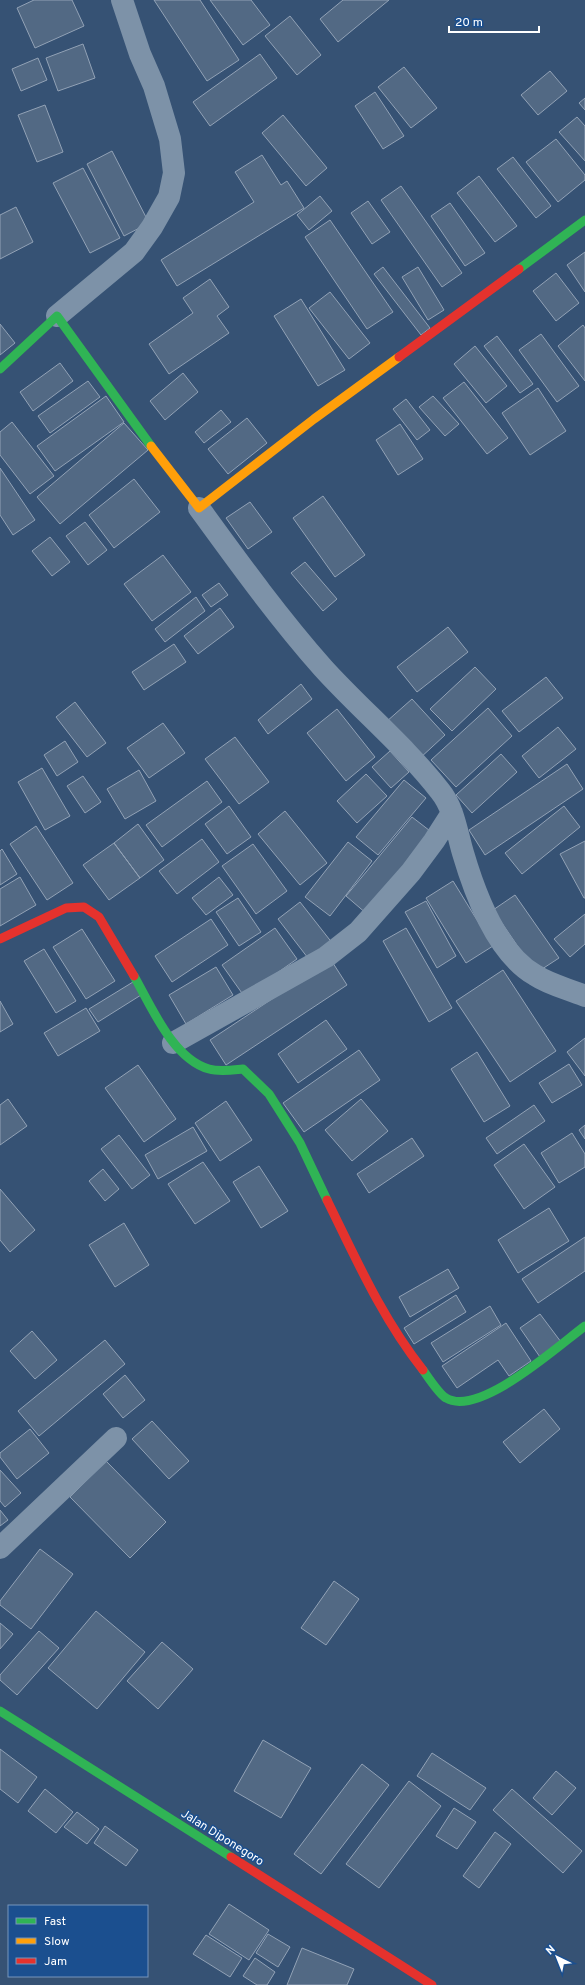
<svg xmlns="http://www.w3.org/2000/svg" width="585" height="1985" viewBox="0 0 585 1985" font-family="Overpass,sans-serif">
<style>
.building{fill:#526984;stroke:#92a2b6}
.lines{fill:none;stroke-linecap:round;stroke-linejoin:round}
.street{stroke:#7d92a8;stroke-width:22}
.fast{stroke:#30b455;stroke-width:9}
.slow{stroke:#ff9f0a;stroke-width:9}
.jam{stroke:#e5322d;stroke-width:9}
.labels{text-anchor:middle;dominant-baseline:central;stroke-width:3;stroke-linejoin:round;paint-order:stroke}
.street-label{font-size:12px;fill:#fff;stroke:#1b4f8f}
</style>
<rect width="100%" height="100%" fill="#365274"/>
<path class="building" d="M 34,0 L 72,0 L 84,26 L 35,48 L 17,8 Z
M 154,0 L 200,0 L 239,60 L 207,81 Z
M 210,0 L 251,0 L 270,25 L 243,45 Z
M 343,0 L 389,0 L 338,42 L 320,19 Z
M 290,16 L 321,55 L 297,75 L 265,36 Z
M 83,44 L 95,78 L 58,91 L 46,58 Z
M 260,54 L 277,78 L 210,126 L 193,102 Z
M 38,58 L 47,80 L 21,91 L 12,69 Z
M 404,67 L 437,108 L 411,128 L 378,87 Z
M 550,71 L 567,91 L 538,115 L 521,95 Z
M 375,92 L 404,136 L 383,149 L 355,106 Z
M 585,98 L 585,110 L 579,103 Z
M 45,105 L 63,152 L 37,162 L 18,115 Z
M 283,115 L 327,168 L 306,186 L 262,133 Z
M 577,117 L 585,126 L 585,161 L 559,132 Z
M 556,139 L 585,175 L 585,180 L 558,202 L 526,162 Z
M 112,151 L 149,223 L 124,236 L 87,164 Z
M 262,155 L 281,185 L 287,181 L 304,208 L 177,286 L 161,260 L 254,202 L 235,172 Z
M 513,157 L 551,206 L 536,218 L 497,169 Z
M 83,168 L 120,238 L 90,253 L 53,183 Z
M 479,176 L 517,226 L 495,242 L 457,193 Z
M 401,186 L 462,273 L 442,287 L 381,200 Z
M 320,196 L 332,211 L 309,230 L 297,215 Z
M 368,201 L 390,232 L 372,244 L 351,213 Z
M 450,203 L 485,253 L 465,266 L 431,216 Z
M 16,207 L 33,242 L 0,259 L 0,215 Z
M 330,220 L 393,312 L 367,329 L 305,237 Z
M 585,252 L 585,292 L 567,265 Z
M 383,267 L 430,328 L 421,335 L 374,274 Z
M 418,267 L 444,310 L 428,320 L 402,277 Z
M 556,273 L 579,303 L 556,321 L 533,291 Z
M 210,279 L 229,307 L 217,316 L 229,333 L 169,374 L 149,344 L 193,313 L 183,298 Z
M 330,292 L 370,343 L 349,359 L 309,308 Z
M 301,299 L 345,370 L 318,386 L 274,316 Z
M 0,324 L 15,343 L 0,355 Z
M 583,325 L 585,328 L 585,381 L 558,346 Z
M 541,334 L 579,386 L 557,402 L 519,350 Z
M 497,336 L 533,384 L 520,393 L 484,346 Z
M 475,346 L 507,386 L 486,403 L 454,364 Z
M 60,363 L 73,381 L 33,411 L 20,392 Z
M 183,373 L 198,392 L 165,420 L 150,401 Z
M 88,381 L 100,397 L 50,433 L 38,416 Z
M 464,382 L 508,438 L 487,454 L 443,398 Z
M 538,388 L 566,431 L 530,455 L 502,413 Z
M 106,396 L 124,422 L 55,471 L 37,446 Z
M 433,396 L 459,424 L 445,436 L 419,407 Z
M 406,399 L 430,430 L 417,440 L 393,409 Z
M 221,410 L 231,422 L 204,443 L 195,432 Z
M 247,418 L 267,443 L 228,474 L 208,449 Z
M 12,422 L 54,476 L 30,494 L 0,455 L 0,432 Z
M 124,423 L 148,450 L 60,524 L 37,497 Z
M 400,424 L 423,459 L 398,475 L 376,440 Z
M 0,468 L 35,520 L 13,535 L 0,515 Z
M 134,479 L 160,512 L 114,548 L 89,515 Z
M 323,496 L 365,555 L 335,577 L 293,518 Z
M 250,502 L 272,532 L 248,549 L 226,518 Z
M 85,522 L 107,550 L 88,565 L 66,536 Z
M 50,537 L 70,562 L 52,576 L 32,551 Z
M 163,555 L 191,592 L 152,621 L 124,584 Z
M 305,562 L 337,599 L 323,611 L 291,573 Z
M 219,583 L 228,595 L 211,607 L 202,595 Z
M 196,597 L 205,611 L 165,642 L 155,629 Z
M 220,608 L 234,627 L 198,654 L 184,636 Z
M 448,627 L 468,652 L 417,692 L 397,667 Z
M 174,644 L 186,662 L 144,690 L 132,672 Z
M 475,667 L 496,689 L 452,731 L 430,709 Z
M 546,677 L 563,698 L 519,732 L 502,711 Z
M 301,684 L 312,699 L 268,734 L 258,720 Z
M 412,699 L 445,735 L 419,759 L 386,722 Z
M 75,702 L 106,743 L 87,757 L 56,717 Z
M 488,708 L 512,736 L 456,787 L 431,760 Z
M 337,709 L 375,757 L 346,781 L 307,733 Z
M 163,723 L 185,753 L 149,778 L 127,748 Z
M 558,727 L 576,749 L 539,778 L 522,756 Z
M 235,737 L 269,782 L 239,804 L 205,759 Z
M 65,741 L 78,762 L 57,776 L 44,755 Z
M 390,751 L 409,772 L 391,788 L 372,767 Z
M 501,754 L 517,772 L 472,813 L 456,795 Z
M 567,764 L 583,789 L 485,855 L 469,830 Z
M 42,768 L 70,816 L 45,830 L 18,782 Z
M 139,770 L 156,801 L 125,819 L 107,789 Z
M 366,774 L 387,796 L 357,823 L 337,801 Z
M 83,776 L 101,802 L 85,813 L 67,786 Z
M 404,780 L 426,798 L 378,855 L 356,837 Z
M 207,781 L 222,802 L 162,847 L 146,825 Z
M 229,806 L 251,837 L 227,854 L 205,824 Z
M 564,806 L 580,827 L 522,874 L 505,853 Z
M 285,811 L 327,863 L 300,885 L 258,834 Z
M 412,817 L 434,834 L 367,914 L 346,896 Z
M 138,824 L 164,860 L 140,878 L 114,843 Z
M 36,826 L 73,883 L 47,900 L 10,844 Z
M 202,839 L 219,862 L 177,894 L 159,871 Z
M 585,841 L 585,898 L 584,898 L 560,854 Z
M 348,842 L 372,861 L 330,916 L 305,897 Z
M 114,843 L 140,878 L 109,900 L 83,865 Z
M 253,844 L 287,891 L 256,914 L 222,866 Z
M 2,849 L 17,874 L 0,885 L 0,851 Z
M 20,877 L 36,905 L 0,926 L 0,889 Z
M 219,877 L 233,895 L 206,915 L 192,898 Z
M 453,881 L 493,946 L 466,963 L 426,898 Z
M 515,895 L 559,958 L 536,973 L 493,910 Z
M 238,898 L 261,932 L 239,946 L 216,912 Z
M 426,901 L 456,956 L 437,968 L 405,912 Z
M 300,902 L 333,944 L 311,962 L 278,919 Z
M 585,914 L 585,944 L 570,957 L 554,939 Z
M 211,919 L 228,945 L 172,982 L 155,956 Z
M 275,928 L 297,959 L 244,996 L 222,965 Z
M 406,928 L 452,1008 L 429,1022 L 383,941 Z
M 82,929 L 115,981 L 86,999 L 53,947 Z
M 44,949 L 76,1001 L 56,1013 L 24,961 Z
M 331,960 L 347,985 L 226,1065 L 210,1040 Z
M 216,967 L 233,995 L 186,1024 L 169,995 Z
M 503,970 L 556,1051 L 510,1082 L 456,1001 Z
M 133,982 L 141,995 L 98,1022 L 89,1009 Z
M 0,1001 L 13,1024 L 0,1032 Z
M 86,1008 L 100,1031 L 58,1056 L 44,1033 Z
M 326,1020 L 347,1049 L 298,1083 L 278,1054 Z
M 585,1038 L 585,1076 L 567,1052 Z
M 359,1050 L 380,1080 L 304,1132 L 283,1103 Z
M 477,1052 L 510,1106 L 484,1122 L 451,1069 Z
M 569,1064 L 582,1085 L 552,1103 L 539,1083 Z
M 138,1065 L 176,1119 L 144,1142 L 105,1088 Z
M 8,1099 L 27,1126 L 0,1145 L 0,1105 Z
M 361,1099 L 388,1131 L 352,1161 L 325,1130 Z
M 226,1101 L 252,1140 L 220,1161 L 195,1123 Z
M 534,1105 L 545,1121 L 497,1154 L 486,1138 Z
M 585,1125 L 585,1139 L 579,1130 Z
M 193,1127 L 207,1151 L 158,1179 L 145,1155 Z
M 572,1133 L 585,1154 L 585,1167 L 559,1183 L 541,1153 Z
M 119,1135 L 150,1175 L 132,1189 L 101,1149 Z
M 412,1138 L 424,1156 L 369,1193 L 357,1174 Z
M 524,1144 L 555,1187 L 524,1209 L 494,1165 Z
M 203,1162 L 230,1201 L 195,1224 L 168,1184 Z
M 259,1166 L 288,1211 L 261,1228 L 233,1182 Z
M 103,1169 L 119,1189 L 105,1201 L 89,1181 Z
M 0,1189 L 35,1230 L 10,1252 L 0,1240 Z
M 549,1208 L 569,1241 L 518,1273 L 498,1240 Z
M 124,1223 L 149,1265 L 115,1287 L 89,1245 Z
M 585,1237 L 585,1271 L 538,1303 L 522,1279 Z
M 448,1269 L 459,1288 L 410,1317 L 399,1297 Z
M 456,1295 L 466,1312 L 414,1344 L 404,1328 Z
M 490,1306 L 501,1325 L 443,1362 L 431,1343 Z
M 540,1314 L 561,1342 L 540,1357 L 520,1328 Z
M 506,1323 L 531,1361 L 509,1376 L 498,1360 L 457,1388 L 442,1366 Z
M 32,1331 L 57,1360 L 35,1379 L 10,1351 Z
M 105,1340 L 125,1364 L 39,1436 L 18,1411 Z
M 125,1375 L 145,1400 L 123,1418 L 103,1394 Z
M 544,1409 L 560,1429 L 520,1463 L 503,1442 Z
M 152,1421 L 189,1461 L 169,1479 L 132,1439 Z
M 30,1429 L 49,1453 L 17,1479 L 0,1457 L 0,1453 Z
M 106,1461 L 166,1522 L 130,1558 L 70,1497 Z
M 0,1470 L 21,1493 L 5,1507 L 0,1501 Z
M 0,1510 L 8,1520 L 0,1526 Z
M 40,1549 L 73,1574 L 31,1629 L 0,1605 L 0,1601 Z
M 334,1581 L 359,1599 L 326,1645 L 301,1628 Z
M 96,1611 L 145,1652 L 97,1709 L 48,1668 Z
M 0,1623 L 13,1634 L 0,1649 Z
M 39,1631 L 59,1648 L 17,1695 L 0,1680 L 0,1675 Z
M 162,1642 L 193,1669 L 158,1709 L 127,1681 Z
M 263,1740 L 311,1768 L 281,1818 L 234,1791 Z
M 0,1749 L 37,1777 L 18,1803 L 0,1789 Z
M 432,1753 L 486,1788 L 470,1810 L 417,1776 Z
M 362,1764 L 389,1785 L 321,1874 L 294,1854 Z
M 556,1771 L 576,1788 L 552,1815 L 533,1798 Z
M 409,1781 L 441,1806 L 379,1888 L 346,1864 Z
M 45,1789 L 73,1812 L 56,1833 L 28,1811 Z
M 512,1789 L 582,1851 L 563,1873 L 493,1810 Z
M 454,1808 L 476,1822 L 457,1849 L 436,1836 Z
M 77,1812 L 99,1829 L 87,1844 L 64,1827 Z
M 105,1826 L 138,1850 L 126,1866 L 94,1843 Z
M 495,1832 L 511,1844 L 479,1888 L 463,1876 Z
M 229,1904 L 269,1930 L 249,1960 L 209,1934 Z
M 268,1934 L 290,1947 L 278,1967 L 256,1953 Z
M 206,1935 L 242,1958 L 230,1977 L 193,1954 Z
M 302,1948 L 354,1969 L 347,1985 L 287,1985 Z
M 255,1958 L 275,1972 L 267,1985 L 257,1985 L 243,1976 Z"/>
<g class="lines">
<path class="street" d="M 57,316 L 134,252 L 152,227 L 169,197 L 174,173 L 170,139 L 154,86 L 140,54 L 122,0
M 199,508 C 239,563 278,617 323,668 C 361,710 405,746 440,791 C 454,808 457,833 463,853 C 475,894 497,953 535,975 C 550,985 569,989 585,996
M 173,1043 L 326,957 L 358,932 L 411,872 L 434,841 L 452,813
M 0,1548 L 116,1438"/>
<path class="fast" d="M 519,269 L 585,220
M 0,369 L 57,316 L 151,446
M 134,976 C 151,1006 173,1059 209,1069 C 220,1072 232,1070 243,1069 L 269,1094 L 300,1143 L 327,1200
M 423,1370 C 428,1377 439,1394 446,1398 C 479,1418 559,1345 585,1326
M 0,1711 L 231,1857"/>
<path class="slow" d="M 151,446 L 199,508 L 314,419 L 399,357"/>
<path class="jam" d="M 399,357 L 519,269
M 0,939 L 66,908 L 84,907 L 99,917 L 134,976
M 327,1200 C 356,1259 382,1318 423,1370
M 231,1857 L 432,1985"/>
</g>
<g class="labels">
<g class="street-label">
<text transform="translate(222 1838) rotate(32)">Jalan Diponegoro</text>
</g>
</g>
<rect x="8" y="1905" width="140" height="72" fill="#1b4f8f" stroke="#7695bc"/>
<rect x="16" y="1918" width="20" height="6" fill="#30b455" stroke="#7695bc"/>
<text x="44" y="1925" font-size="12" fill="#ffffff">Fast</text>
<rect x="16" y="1938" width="20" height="6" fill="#ff9f0a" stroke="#7695bc"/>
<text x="44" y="1945" font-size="12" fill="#ffffff">Slow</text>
<rect x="16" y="1958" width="20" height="6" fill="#e5322d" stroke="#7695bc"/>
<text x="44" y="1965" font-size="12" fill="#ffffff">Jam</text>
<g transform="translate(557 1957) rotate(317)" stroke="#1b4f8f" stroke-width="3" paint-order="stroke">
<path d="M0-3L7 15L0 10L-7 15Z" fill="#ffffff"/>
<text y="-6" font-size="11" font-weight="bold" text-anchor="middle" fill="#ffffff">N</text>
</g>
<path d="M449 26v6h90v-6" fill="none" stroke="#ffffff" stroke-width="2"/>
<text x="455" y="26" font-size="12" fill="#ffffff" stroke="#1b4f8f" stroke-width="3" paint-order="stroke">20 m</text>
</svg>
